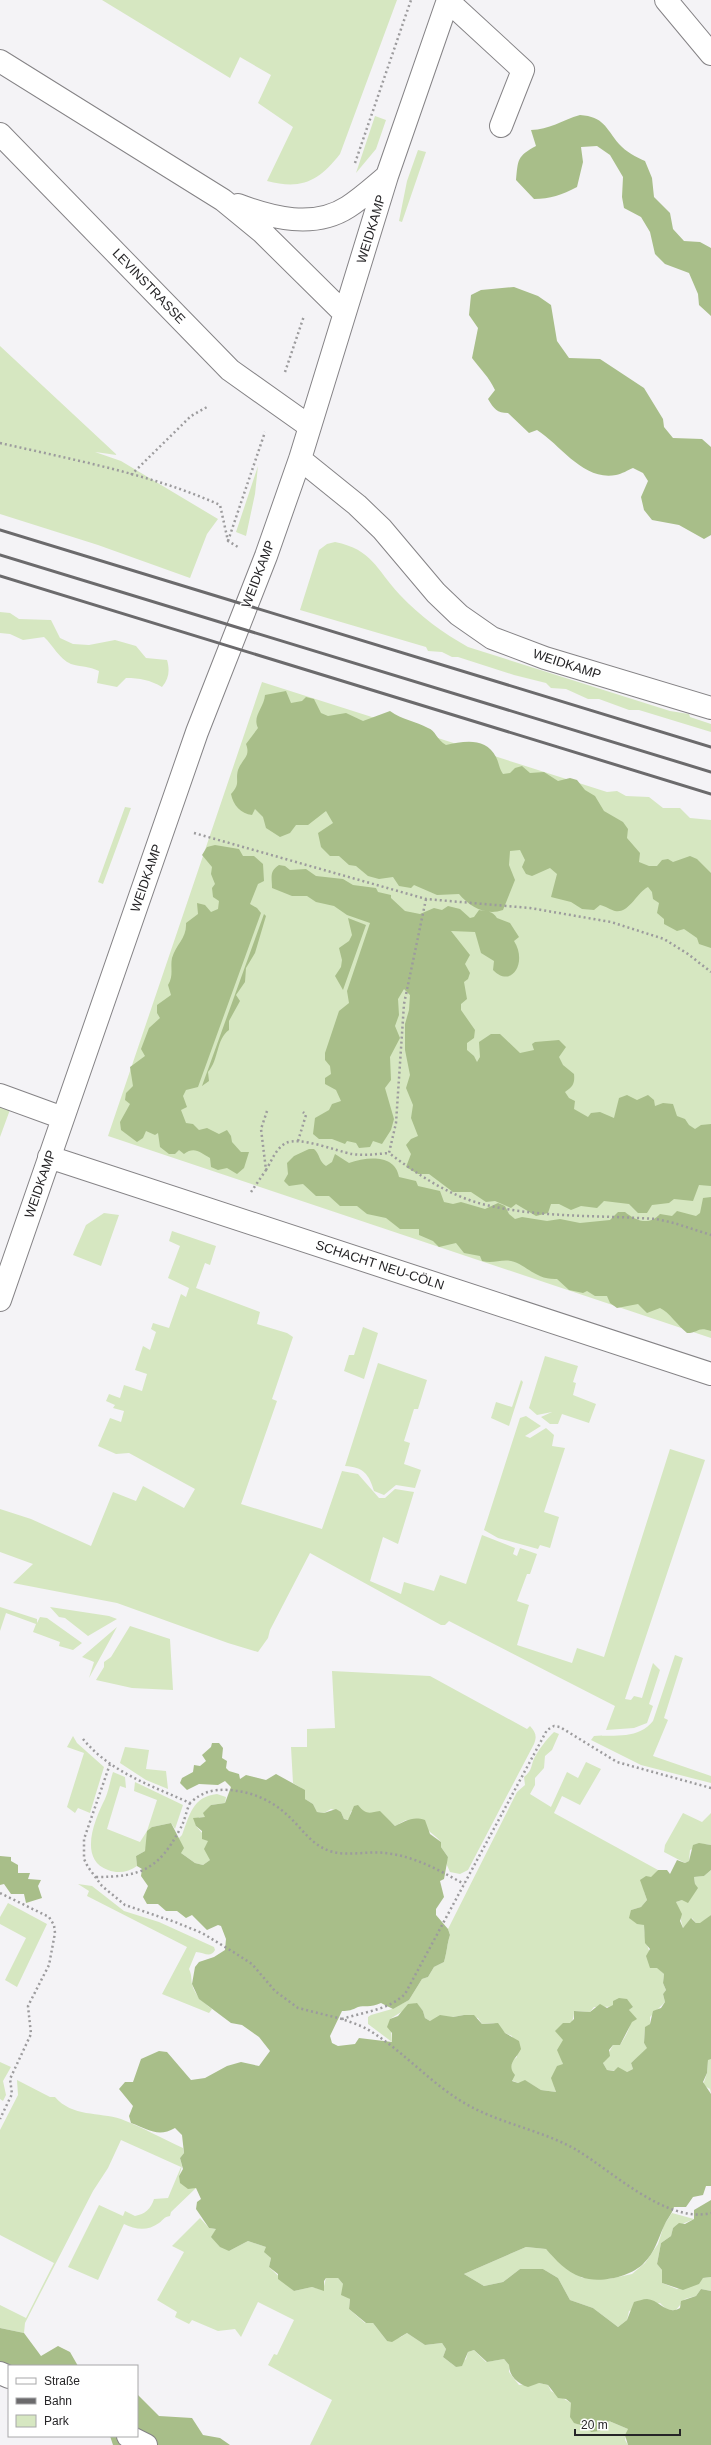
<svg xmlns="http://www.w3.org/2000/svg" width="711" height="2445" viewBox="0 0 711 2445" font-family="Helvetica,sans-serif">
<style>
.green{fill:#d6e7c1}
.forest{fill:#a8be89}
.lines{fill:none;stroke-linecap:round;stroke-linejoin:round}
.minor-casing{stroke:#858386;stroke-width:24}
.path{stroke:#9c9b9d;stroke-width:2.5;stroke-dasharray:2 3;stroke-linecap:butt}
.minor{stroke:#fff;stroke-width:22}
.rail{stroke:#6b6a6c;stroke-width:3}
.labels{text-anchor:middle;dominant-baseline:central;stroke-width:3;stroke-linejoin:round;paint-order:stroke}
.street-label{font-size:13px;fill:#262527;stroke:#fff}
</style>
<rect width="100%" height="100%" fill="#f4f3f6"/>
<path class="green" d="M 102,0 L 397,0 L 340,154 C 319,181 302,190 267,181 L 293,127 L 258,103 L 271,75 L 240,57 L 230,78 Z
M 375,116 L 386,120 L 376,149 L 356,173 Z
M 418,150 L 426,152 L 402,222 L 399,221 L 407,181 Z
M 0,346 L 117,455 L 95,452 L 121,461 L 218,519 L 207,534 L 190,578 L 98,545 L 0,514 Z
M 258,466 L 255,494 L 246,536 L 236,532 Z
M 335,542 C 373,550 375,568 400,595 C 420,616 443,633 468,647 L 670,711 L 689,714 L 690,717 L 711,724 L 711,732 L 639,710 L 629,710 L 599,699 L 588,699 L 566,689 L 551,688 L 546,683 L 514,675 L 458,657 L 452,657 L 442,652 L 428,651 L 426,647 L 300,610 L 319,550 L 327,544 Z
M 0,612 L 10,613 L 19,619 L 51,620 L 60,638 L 73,644 L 89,645 L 115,640 L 136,646 L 146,658 L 167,660 C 170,670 169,679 162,687 C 150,680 140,678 126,678 L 117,687 L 97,683 L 99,671 C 89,666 81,667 71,664 C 59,659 53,645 44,637 L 23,640 L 10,634 L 0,633 Z
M 262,682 L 607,792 L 617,791 L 626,796 L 649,797 L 663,808 L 680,808 L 690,818 L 711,820 L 711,1338 L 108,1136 Z
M 125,807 L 131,808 L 103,884 L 98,882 Z
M 0,1103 L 11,1107 L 0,1137 Z
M 104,1213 L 119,1215 L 101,1266 L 73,1255 L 86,1225 Z
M 172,1231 L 216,1246 L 210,1265 L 205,1263 L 196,1288 L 260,1312 L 257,1324 L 287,1333 L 293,1337 L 272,1399 L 277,1401 L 241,1504 L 322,1529 L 342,1471 L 358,1474 L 379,1498 L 385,1498 L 395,1489 L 414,1492 L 398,1544 L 383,1537 L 370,1581 L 401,1594 L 404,1582 L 434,1591 L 440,1575 L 466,1584 L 482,1535 L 515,1548 L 513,1554 L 517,1556 L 520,1548 L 537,1554 L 530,1574 L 527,1574 L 517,1601 L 529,1605 L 517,1645 L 572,1663 L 577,1648 L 604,1657 L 670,1449 L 705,1460 L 625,1699 L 631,1700 L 634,1696 L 642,1698 L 653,1663 L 660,1670 L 649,1704 L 653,1706 L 647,1723 L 634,1728 L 606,1730 L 615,1706 L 449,1621 L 445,1625 L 441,1625 L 310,1553 L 270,1630 L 268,1638 L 258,1652 L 228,1643 L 117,1603 L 13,1583 L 33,1564 L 0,1552 L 0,1509 L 31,1519 L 91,1546 L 113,1492 L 136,1501 L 143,1486 L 184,1508 L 195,1489 L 129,1453 L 116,1454 L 98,1446 L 110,1418 L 121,1422 L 124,1411 L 113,1408 L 115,1405 L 106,1401 L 109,1394 L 120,1398 L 124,1385 L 142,1391 L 147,1374 L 135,1370 L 143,1346 L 150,1350 L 156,1332 L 151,1329 L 153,1323 L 169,1328 L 181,1294 L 186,1297 L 189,1288 L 168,1278 L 180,1246 L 169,1241 Z
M 363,1327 L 378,1333 L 364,1379 L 344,1371 L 349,1355 L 354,1355 Z
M 545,1356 L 578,1366 L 573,1382 L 576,1383 L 573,1395 L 596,1404 L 589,1423 L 562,1414 L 558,1424 L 550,1424 L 541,1417 L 552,1412 L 537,1415 L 529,1408 Z
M 378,1363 L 427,1380 L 418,1409 L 414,1409 L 404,1441 L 410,1443 L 404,1464 L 421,1470 L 415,1488 L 396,1485 L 384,1495 L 374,1491 C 369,1474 363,1467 345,1466 Z
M 521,1380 L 523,1382 L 509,1426 L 491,1418 L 496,1402 L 512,1407 Z
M 526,1416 L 541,1426 L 525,1436 L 530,1438 L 546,1428 L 554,1435 L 552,1446 L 565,1448 L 544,1512 L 559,1517 L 550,1548 L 540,1545 L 538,1549 L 498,1538 L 484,1530 L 520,1418 Z
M 0,1607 L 37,1619 L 37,1623 L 40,1617 L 47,1618 L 82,1643 L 73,1650 L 59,1646 L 60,1642 L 33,1632 L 36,1624 L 6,1613 L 0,1631 Z
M 50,1607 L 109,1616 L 117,1619 L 88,1636 L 65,1618 L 59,1617 Z
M 130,1626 L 170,1639 L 173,1690 L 132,1688 L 96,1680 L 104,1667 L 104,1662 L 111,1657 Z
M 117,1627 L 89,1678 L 94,1662 L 82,1657 Z
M 675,1655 L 683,1658 L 664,1718 L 668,1720 L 653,1756 L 711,1776 L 711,1783 L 641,1765 L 591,1740 L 594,1736 C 615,1735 639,1739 653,1721 Z
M 332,1671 L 430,1676 L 527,1729 L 530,1726 C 536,1733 537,1736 534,1744 L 468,1870 L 460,1874 L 450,1872 L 446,1863 L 448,1857 L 441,1847 L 441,1842 C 431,1831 421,1825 406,1820 L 395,1826 L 392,1823 L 372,1814 L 351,1811 L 349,1820 L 344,1819 L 341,1812 L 331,1809 L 324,1813 L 317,1812 L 313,1804 L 305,1799 L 301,1788 L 293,1783 L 291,1747 L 307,1747 L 307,1729 L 335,1728 Z
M 554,1732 L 559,1734 L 552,1750 L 545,1756 L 544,1768 L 535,1778 L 535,1785 L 530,1794 L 551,1807 L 567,1772 L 578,1778 L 586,1762 L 601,1769 L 580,1805 L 562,1796 L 554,1813 L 658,1870 L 644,1891 L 647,1900 L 641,1907 L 631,1910 L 644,1925 C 644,1941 652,1964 664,1974 L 663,1983 L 666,1990 L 663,1994 L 665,2002 L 650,2017 L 650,2024 L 645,2028 L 644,2043 L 648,2048 L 631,2063 L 633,2069 L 627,2072 L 607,2070 L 603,2063 L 613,2045 L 620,2045 C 628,2032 633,2025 629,2010 L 633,2007 C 619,2006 607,2007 594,2007 L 590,2012 L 574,2011 C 574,2029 556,2043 563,2064 L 554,2086 L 556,2092 L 541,2090 L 526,2081 L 518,2083 L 511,2080 L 511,2062 L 517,2057 L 512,2036 L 505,2033 L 494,2023 L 482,2024 L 478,2018 L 464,2015 L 430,2021 L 425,2018 L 423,2011 L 416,2003 L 390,2019 L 392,2042 L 368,2024 L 368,2017 L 371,2015 L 392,2009 L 409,2000 L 422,1979 L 428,1977 L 434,1967 L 444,1962 C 447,1952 447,1944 450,1935 L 448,1929 L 517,1792 L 525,1785 L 524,1777 C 531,1771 531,1768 533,1761 C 537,1751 547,1739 554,1732 Z
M 73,1736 L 77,1743 L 104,1767 L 90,1813 L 78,1808 L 75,1813 L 67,1807 L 84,1753 L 67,1747 Z
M 125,1747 L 149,1750 L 146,1769 L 166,1771 L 168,1789 L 146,1780 L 120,1763 Z
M 113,1772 L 125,1777 L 126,1788 L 120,1786 L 107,1829 L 140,1842 L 147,1831 L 157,1800 L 134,1791 L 135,1782 L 183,1805 L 175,1829 L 171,1823 L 152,1827 L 145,1851 L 136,1856 L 137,1866 C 129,1872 118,1874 108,1870 C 77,1859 96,1817 105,1799 C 109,1790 110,1781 113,1772 Z
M 217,1794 L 226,1797 L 225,1803 L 211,1805 L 205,1817 L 199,1817 L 196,1826 L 209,1841 L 210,1860 L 203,1865 L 195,1863 L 181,1853 L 179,1838 L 182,1835 C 190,1815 192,1797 217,1794 Z
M 683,1813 L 702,1822 L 711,1813 L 711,1845 L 705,1844 L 690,1850 L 689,1861 L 685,1863 L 664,1852 L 665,1845 Z
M 711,1870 L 711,1915 L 700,1924 L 696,1923 L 692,1918 L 683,1928 L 676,1902 L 682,1900 L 695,1884 L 694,1877 L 704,1876 Z
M 78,1884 L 92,1886 L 124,1911 L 159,1922 L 214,1947 L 215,1950 C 210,1959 204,1952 196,1952 L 189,1969 C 192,1975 191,1979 192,1984 C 195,1996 203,2002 212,2009 L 209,2013 L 162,1994 L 187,1947 L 87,1896 L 89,1891 Z
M 8,1903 L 47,1924 L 17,1987 L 5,1980 L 26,1938 L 0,1924 L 0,1917 Z
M 708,2059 L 711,2059 L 711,2094 L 710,2089 L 703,2085 L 707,2073 Z
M 0,2062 L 11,2067 L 3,2081 L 6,2095 L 3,2101 L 0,2099 Z
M 17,2080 L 50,2097 L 55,2097 C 72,2117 99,2112 121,2119 C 142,2127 163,2139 183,2148 L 184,2153 L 180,2158 L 182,2166 L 179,2176 L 196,2188 L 171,2212 L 170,2216 C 164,2217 163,2220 159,2223 C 148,2231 136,2230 124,2224 L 98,2280 L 68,2267 L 99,2205 L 123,2216 L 125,2211 L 135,2216 C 145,2214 151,2209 154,2199 L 168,2198 L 181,2167 L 121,2140 L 108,2168 L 93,2191 L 25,2323 L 24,2333 L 0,2328 L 0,2305 L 26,2318 L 54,2263 L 0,2235 L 0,2130 L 18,2095 Z
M 672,2213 L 694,2219 L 673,2228 L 671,2236 L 661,2243 L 657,2264 L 662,2270 L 662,2283 L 677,2289 L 703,2278 L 711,2277 L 711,2291 L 701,2289 L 696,2296 L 685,2299 L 676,2310 L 667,2310 L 660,2303 L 629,2311 L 627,2320 L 618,2327 L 593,2308 L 570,2300 L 558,2278 L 543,2269 L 520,2269 L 503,2282 L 484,2286 L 464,2274 L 526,2247 L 546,2249 L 582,2278 L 609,2279 L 632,2274 L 645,2263 L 658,2244 L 664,2225 Z
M 200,2218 L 209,2228 L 216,2229 L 229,2251 L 248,2241 L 266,2247 L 271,2258 L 269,2267 L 294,2291 L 312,2287 L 323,2290 L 326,2278 L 338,2278 L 343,2284 L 343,2290 L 350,2299 L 349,2309 L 365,2323 L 373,2323 L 387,2341 L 401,2337 L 407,2333 L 425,2345 L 442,2343 L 446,2349 L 443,2357 L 456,2367 L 466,2359 L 468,2352 L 474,2350 L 486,2362 L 504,2359 L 509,2365 L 509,2372 L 519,2385 L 539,2383 L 548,2385 L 551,2391 L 571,2403 L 571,2409 L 579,2425 L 600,2431 L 609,2421 L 628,2429 L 625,2440 L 628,2445 L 310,2445 L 332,2400 L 268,2365 L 274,2354 L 277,2355 L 294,2320 L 258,2302 L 241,2337 L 235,2329 L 218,2331 L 192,2320 L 189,2324 L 175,2317 L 177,2312 L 157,2300 L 184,2252 L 172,2246 Z"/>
<path class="forest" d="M 580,115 C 604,117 605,127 619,144 C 626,152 636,157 645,161 L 652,178 L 654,197 L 670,213 L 673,229 L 684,241 L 700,242 L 711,248 L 711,316 L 699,305 L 698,294 L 689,273 L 665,264 L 655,254 L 650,232 L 641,217 L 624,208 L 622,197 L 623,177 L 610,155 L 597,146 L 581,147 L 583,162 L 577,187 C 562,195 550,199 534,199 L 516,180 C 518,160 517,156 536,146 L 531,130 C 549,130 562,120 580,115 Z
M 514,287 L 538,296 L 551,305 L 557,341 L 569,358 L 600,359 L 644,388 L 663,419 L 664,427 L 673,438 L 702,439 L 711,447 L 711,535 L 704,539 L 679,525 L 652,520 L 644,510 L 641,497 L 648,481 L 643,473 L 633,468 C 628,470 622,474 616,475 C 583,481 562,446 537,430 L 529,433 L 508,413 C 497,413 494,409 488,399 L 495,390 C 489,377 481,370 472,358 L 478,328 L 469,315 L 471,295 L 481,290 Z
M 286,691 L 291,703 L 302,701 L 306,697 L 314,699 L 321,713 L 328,716 L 346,713 L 363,721 L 390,711 C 402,720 416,721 428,728 C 436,731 436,739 446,745 C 464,741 486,737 496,757 C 499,763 499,768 503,774 L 510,773 L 515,768 L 522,766 L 530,773 L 544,772 L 558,781 L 570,778 L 577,780 L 585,790 L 595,796 L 604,811 L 623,822 L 628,829 L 627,838 L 640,853 L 639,862 L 649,866 L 657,866 L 662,860 L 668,859 L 673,862 L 690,856 L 697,859 L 711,873 L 711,948 L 699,944 L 697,938 L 684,929 L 677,931 L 664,924 L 664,919 L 657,913 L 659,903 L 653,899 L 652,892 L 648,887 C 637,892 629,914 615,911 C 611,910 605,906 600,905 L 594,910 L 582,909 L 571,902 L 551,897 L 557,874 L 550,868 L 532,876 L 526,874 L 522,867 L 525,860 L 520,850 L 510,851 L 509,865 L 515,880 L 503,910 C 486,916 470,907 459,894 L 437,895 L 414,885 L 411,888 L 399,886 L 393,877 L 379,879 L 368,876 L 356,866 L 349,865 L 339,856 L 330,856 L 321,847 L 318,833 L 333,823 L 326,811 L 308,825 L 296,825 L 290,833 L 280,837 L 266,828 L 263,817 L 255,809 L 252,815 C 241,814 233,805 231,794 C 241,783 235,781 238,770 C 242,759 251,757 246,744 L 258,728 C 252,716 264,708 265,695 Z
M 215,845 L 239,849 L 243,856 L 254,856 L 263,864 L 264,881 L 258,884 L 250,904 L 257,908 L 261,913 L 198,1087 L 186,1090 L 183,1096 L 187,1107 L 181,1110 L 186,1123 L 193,1124 L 199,1130 L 207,1128 L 219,1134 L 227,1130 L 231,1136 L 232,1142 L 241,1152 L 249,1152 L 244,1168 L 237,1174 L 227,1168 L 218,1170 L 211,1167 L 210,1158 C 200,1153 195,1146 184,1154 L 179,1150 L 175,1154 L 169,1154 L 160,1147 L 158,1133 L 155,1135 L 146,1131 L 143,1138 L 137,1142 L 121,1130 L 120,1122 L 130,1104 L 125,1100 L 126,1093 L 133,1086 L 130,1067 L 145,1056 L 141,1049 L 149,1028 L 160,1018 L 157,1013 L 157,1005 L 171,995 L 168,985 C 174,975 170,968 172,958 C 176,944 187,938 186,923 L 198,914 L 197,903 L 205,905 L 211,912 L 218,909 L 219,901 L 213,897 L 212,888 L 215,884 L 211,874 L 212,867 L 202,855 L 207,847 Z
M 279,865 L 285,866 L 290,870 L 306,869 L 316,876 L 343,879 L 353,885 L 376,888 L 378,892 L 391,895 L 391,898 L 405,911 L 420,914 L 434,908 L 442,910 L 448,906 L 460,909 L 470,918 L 474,917 L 479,910 C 487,912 492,910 497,918 L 510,923 L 519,937 L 514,941 C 528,963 511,989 493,970 L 494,961 L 481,953 L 475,932 L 451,931 L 470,955 L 465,964 L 470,973 L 468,979 L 464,982 L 467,999 L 461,1004 L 461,1010 L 475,1030 L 474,1038 L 467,1043 L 467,1050 L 474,1056 L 477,1062 L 480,1057 L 479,1042 L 491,1034 L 500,1034 L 520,1053 L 534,1050 L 532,1044 L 535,1042 L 559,1040 L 566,1047 L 559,1057 L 563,1065 L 574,1074 C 575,1083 573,1087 565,1092 L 569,1098 L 575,1101 L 574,1109 L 588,1117 L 591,1113 L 600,1112 L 614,1118 L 619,1098 L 627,1095 L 637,1100 L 648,1095 L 654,1100 L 655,1106 L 663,1103 L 673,1104 L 677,1116 L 685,1119 L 689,1125 L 695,1129 L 701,1125 L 711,1124 L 711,1186 L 699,1185 L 693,1201 L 674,1199 L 669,1203 L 652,1205 L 647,1213 L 638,1213 L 629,1204 L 604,1201 L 597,1208 L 581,1206 L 571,1210 L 559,1204 L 551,1204 L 548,1213 L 536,1216 L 516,1204 L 511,1208 L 495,1201 L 486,1202 L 471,1192 L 453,1192 L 429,1174 L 418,1174 L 406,1167 L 411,1154 L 406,1145 L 411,1139 L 418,1136 L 411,1118 L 413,1105 L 406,1088 L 410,1075 L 405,1050 L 405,1024 L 409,1010 L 410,995 L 404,989 L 398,999 L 399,1015 L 395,1026 L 400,1038 L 390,1057 L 391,1080 L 385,1088 L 394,1119 L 391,1130 L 382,1144 L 373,1141 L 370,1147 L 359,1148 L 356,1143 L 347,1141 L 345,1144 L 332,1139 L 319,1139 L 313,1134 L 315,1118 L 329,1110 L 332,1104 L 341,1101 L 336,1090 L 325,1084 L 325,1078 L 331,1074 L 330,1066 L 325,1060 L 325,1053 L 339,1011 L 349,1003 L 347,991 L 370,923 L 347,915 L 334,906 L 316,902 L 307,896 L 292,896 L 272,888 C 272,878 269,871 279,865 Z
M 264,914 L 266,916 L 255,953 L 246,968 L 245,982 L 236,995 L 240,1001 L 229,1021 L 229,1030 C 216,1039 219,1060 208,1072 L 209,1081 L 202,1086 Z
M 348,918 L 366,925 L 343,990 L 335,976 L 341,967 L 342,960 L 339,948 L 349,941 L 352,935 Z
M 309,1149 L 314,1149 C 320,1154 319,1162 326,1166 L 332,1162 L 335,1154 L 349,1163 C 366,1157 395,1153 399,1177 L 416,1181 L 418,1186 L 440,1191 L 444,1202 L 453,1204 L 461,1202 L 485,1209 L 498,1203 L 505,1206 L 509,1214 L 515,1219 L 522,1217 L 547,1221 L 560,1219 L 580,1223 L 610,1220 L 618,1212 L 625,1212 C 636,1221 649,1226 660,1214 L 672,1216 L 677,1211 L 696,1216 L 700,1213 L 703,1198 L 711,1197 L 711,1331 C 697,1326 699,1333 687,1333 C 678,1326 669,1312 660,1308 L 647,1313 L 638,1304 L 617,1308 L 610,1303 L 607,1296 L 595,1296 L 587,1291 L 583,1293 L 569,1290 L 557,1279 C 535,1280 526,1264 511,1261 C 501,1259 493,1264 482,1261 L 480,1256 L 464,1253 L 456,1243 L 439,1247 L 433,1241 L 419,1235 L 419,1229 L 400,1229 L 386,1218 L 367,1214 L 357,1206 L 340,1206 L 329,1196 L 316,1196 L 303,1184 L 289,1186 L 284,1181 L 288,1174 L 287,1163 L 294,1156 Z
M 212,1743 L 219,1743 L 223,1748 L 222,1758 L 227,1761 L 226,1768 L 229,1771 L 239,1774 L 240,1779 L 246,1775 L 266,1780 L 276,1774 L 305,1790 L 305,1799 L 313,1804 L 317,1812 L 324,1813 L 336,1809 L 341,1812 L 344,1819 L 348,1820 L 354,1806 L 358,1805 C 366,1815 369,1813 380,1811 L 395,1826 C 406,1821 412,1816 425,1820 L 430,1834 L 441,1842 L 441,1847 L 448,1857 L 444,1879 L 440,1881 L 444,1897 L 436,1909 L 436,1915 L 448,1929 L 450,1935 C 447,1944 447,1952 444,1962 L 434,1967 L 428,1977 L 422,1979 L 409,2000 L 393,2009 L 381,2003 C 370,2008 364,2005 358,2007 C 352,2010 349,2011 342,2011 L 330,2036 L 332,2043 L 338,2046 L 355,2044 L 359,2038 L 392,2042 L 392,2033 L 387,2027 L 390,2019 L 398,2016 L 408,2004 L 417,2003 L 423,2011 L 425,2018 L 430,2021 L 440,2015 L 453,2017 L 464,2015 L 474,2015 L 482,2024 L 498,2023 L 505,2033 L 519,2041 L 521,2049 C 516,2059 506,2064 515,2075 L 512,2081 L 518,2083 L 525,2080 L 541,2090 L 556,2092 L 551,2078 L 557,2066 L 563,2064 L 557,2050 L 563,2040 L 555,2031 L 563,2023 L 570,2023 L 574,2019 L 574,2011 L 590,2012 L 600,2004 L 607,2008 L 613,2005 L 613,2001 L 619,1998 L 627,1999 L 633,2007 L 629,2010 L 637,2019 L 632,2022 L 620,2045 L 613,2045 L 609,2050 L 610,2056 L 603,2063 L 607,2070 L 614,2071 L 618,2067 L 627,2072 L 633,2069 L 631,2063 L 647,2048 L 644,2043 L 645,2027 L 650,2024 L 653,2011 L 661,2008 L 665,2002 L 663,1994 L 666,1990 L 663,1983 L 664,1974 L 657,1968 L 650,1968 L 646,1956 L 650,1949 L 645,1943 L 644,1925 L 637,1924 L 629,1918 L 631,1910 L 641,1907 L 647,1900 L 640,1880 L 646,1876 L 651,1877 L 658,1870 L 667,1870 L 670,1874 L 677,1860 L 685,1863 L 689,1861 L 693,1845 L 699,1843 L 711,1845 L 711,1870 L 704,1876 L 694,1877 L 695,1884 L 698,1888 L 688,1903 L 682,1900 L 676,1902 L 682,1914 L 680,1921 L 683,1928 L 691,1918 L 696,1923 L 700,1923 L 711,1915 L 711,2059 L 708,2060 L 707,2073 L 703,2082 L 711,2094 L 711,2186 L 706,2186 L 703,2195 L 693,2197 L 686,2207 L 674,2207 C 672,2214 667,2219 664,2226 C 658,2239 655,2252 644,2263 C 631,2277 599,2284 581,2277 C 566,2272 556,2260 546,2249 L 526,2247 L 464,2274 L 484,2286 L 503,2282 L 520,2269 L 543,2269 L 558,2278 L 570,2300 L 593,2308 L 618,2327 L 627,2320 L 634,2302 C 638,2301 643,2299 647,2299 C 660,2300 667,2316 680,2308 L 681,2301 L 696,2296 L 701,2289 L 711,2291 L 711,2445 L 628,2445 L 625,2435 L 628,2429 L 609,2421 L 600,2431 L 591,2432 L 587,2427 L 574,2423 L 570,2417 L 571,2403 L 566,2399 L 558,2398 L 548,2385 L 539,2383 L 528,2387 C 518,2384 509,2376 509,2365 L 504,2359 L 487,2362 L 474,2350 L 468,2352 L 462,2366 L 456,2367 L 443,2357 L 446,2349 L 442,2343 L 425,2345 L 407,2333 L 392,2342 L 387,2341 L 373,2323 L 366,2323 L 349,2309 L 350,2299 L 341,2295 L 343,2284 L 338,2278 L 326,2278 L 324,2281 L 324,2291 L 312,2287 L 294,2291 L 278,2279 L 278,2274 L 269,2267 L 271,2258 L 264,2252 L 266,2247 L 248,2241 L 229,2251 L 220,2247 L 211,2237 L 216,2229 L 209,2228 L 196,2209 L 197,2202 L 201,2199 L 196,2188 L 188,2189 L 180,2183 L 179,2176 L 183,2169 L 180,2158 L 184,2153 L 182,2135 L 175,2128 C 158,2138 148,2129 131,2123 L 129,2116 L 133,2106 L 119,2089 L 125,2082 L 133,2082 L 141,2059 L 159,2051 L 167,2052 L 191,2080 L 205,2078 L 227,2066 L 241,2062 L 259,2066 L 270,2051 L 259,2037 L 242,2025 L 231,2023 L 199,1999 L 192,1984 L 195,1967 L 199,1962 L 214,1957 L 225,1950 L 226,1939 L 221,1926 L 218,1925 L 207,1930 L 192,1915 L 186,1918 L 177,1911 L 166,1911 L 158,1904 L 147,1904 L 143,1897 L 148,1886 L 141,1876 L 142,1869 L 137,1866 L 136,1856 L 145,1851 L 147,1831 L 152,1827 L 171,1823 L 184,1848 L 181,1853 L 195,1863 L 203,1865 L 210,1860 L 204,1849 L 208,1841 L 202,1839 L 202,1831 L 196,1826 L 193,1818 L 205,1817 L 203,1813 L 211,1805 L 225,1803 L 231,1787 L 225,1781 L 218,1785 L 199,1784 L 187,1790 L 180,1783 L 182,1778 L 193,1772 L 194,1765 L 200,1766 L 206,1761 L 202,1755 L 211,1747 Z
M 0,1856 L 11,1857 L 11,1861 L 18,1865 L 18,1873 L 30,1873 L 28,1879 L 41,1880 L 38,1886 L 42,1898 L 26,1903 L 24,1894 L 11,1894 L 4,1884 L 0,1885 Z
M 711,2200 L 711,2277 L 703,2278 L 699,2284 L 683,2290 L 662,2283 L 662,2270 L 657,2264 L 661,2243 L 671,2236 L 673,2228 L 679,2223 L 685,2224 L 694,2219 L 694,2210 Z
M 0,2328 L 24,2333 L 41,2356 L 58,2346 L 70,2352 L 78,2366 L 9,2366 L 0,2382 Z
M 137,2394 L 159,2416 L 192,2418 L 203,2435 L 220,2438 L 230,2445 L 113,2445 L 110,2436 L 137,2436 Z"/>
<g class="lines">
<defs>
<path id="minor" d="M 666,0 L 711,54
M 448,1 L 523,70 L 501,126
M 0,61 L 223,200 L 262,232 L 344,313
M 0,134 L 230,370 L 309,426
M 238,205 C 272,218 314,229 348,207 C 362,198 375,186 387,176
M 300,459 L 357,505 L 382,529 L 436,593 L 459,615 L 492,638 L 545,658 L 711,708
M 0,1095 L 63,1118
M 49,1157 L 711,1374
M 0,1300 L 197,732 L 266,556 L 300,459 L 387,176 L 448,0
M 0,2373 L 9,2377
M 128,2436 L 146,2445"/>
</defs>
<use href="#minor" class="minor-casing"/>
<path class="path" d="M 355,163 L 411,0
M 285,372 L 304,316
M 0,443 C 74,460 151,474 220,505 L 228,541 L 238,547
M 131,475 L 191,416 L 207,407
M 228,541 L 265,432
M 194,833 L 426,899 L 530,908 L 611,922 L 664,939 L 688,954 L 711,972
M 426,899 L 404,1004 L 396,1123 L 389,1153 C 417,1174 448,1195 482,1204 C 538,1218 598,1215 656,1219 L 674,1223 L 711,1235
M 298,1141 L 306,1115 L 303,1112
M 266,1170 C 271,1162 276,1148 286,1143 C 300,1136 336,1151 352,1154 C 365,1156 376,1154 389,1153
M 251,1192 L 266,1170 L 261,1129 L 267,1111
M 83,1739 C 110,1772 152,1786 190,1803 C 202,1792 213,1789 229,1790 C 258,1792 280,1805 299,1827 C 309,1838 318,1848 333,1852 C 349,1856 368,1851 385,1853 C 414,1856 439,1870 464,1884
M 110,1764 L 84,1839 L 84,1859 L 88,1867 L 102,1886 L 125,1905 L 175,1922 L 202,1933 L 235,1953 L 252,1964 L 275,1991 L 298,2008 L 342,2019
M 711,1788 L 617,1762 L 560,1727 L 554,1726 L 547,1730 L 405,1994 C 389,2010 363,2012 342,2019 C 350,2022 360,2025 367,2029 C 401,2049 427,2080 461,2101 C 496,2123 539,2129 575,2149 C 611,2170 666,2224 711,2213
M 96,1877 C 141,1877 159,1869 180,1829 C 185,1821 186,1811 190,1803
M 0,1893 L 49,1917 L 54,1925 L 55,1933 L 49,1965 L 28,2006 L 31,2034 L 10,2079 L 12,2094 L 0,2119"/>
<use href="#minor" class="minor"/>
<path class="rail" d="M 0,530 L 711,747
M 0,555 L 711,772
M 0,576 L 711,794"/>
</g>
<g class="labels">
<g class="street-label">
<text transform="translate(371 229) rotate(-73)">WEIDKAMP</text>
<text transform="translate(149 286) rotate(46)">LEVINSTRASSE</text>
<text transform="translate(258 574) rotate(-69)">WEIDKAMP</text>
<text transform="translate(567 664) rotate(18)">WEIDKAMP</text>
<text transform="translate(146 878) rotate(-71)">WEIDKAMP</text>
<text transform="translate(40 1184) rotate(-71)">WEIDKAMP</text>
<text transform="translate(380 1265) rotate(18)">SCHACHT NEU-CÖLN</text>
</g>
</g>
<rect x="8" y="2365" width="130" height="72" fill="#ffffff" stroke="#a8a8a9"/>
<rect x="16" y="2378" width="20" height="6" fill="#ffffff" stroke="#a8a8a9"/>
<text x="44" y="2385" font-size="12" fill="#262527">Straße</text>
<rect x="16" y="2398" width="20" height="6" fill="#6b6a6c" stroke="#a8a8a9"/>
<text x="44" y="2405" font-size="12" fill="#262527">Bahn</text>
<rect x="16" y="2415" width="20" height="12" fill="#d6e7c1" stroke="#a8a8a9"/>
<text x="44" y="2425" font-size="12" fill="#262527">Park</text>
<path d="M575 2429v6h105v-6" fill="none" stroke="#262527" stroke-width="2"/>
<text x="581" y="2429" font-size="12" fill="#262527" stroke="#ffffff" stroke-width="3" paint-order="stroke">20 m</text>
</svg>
